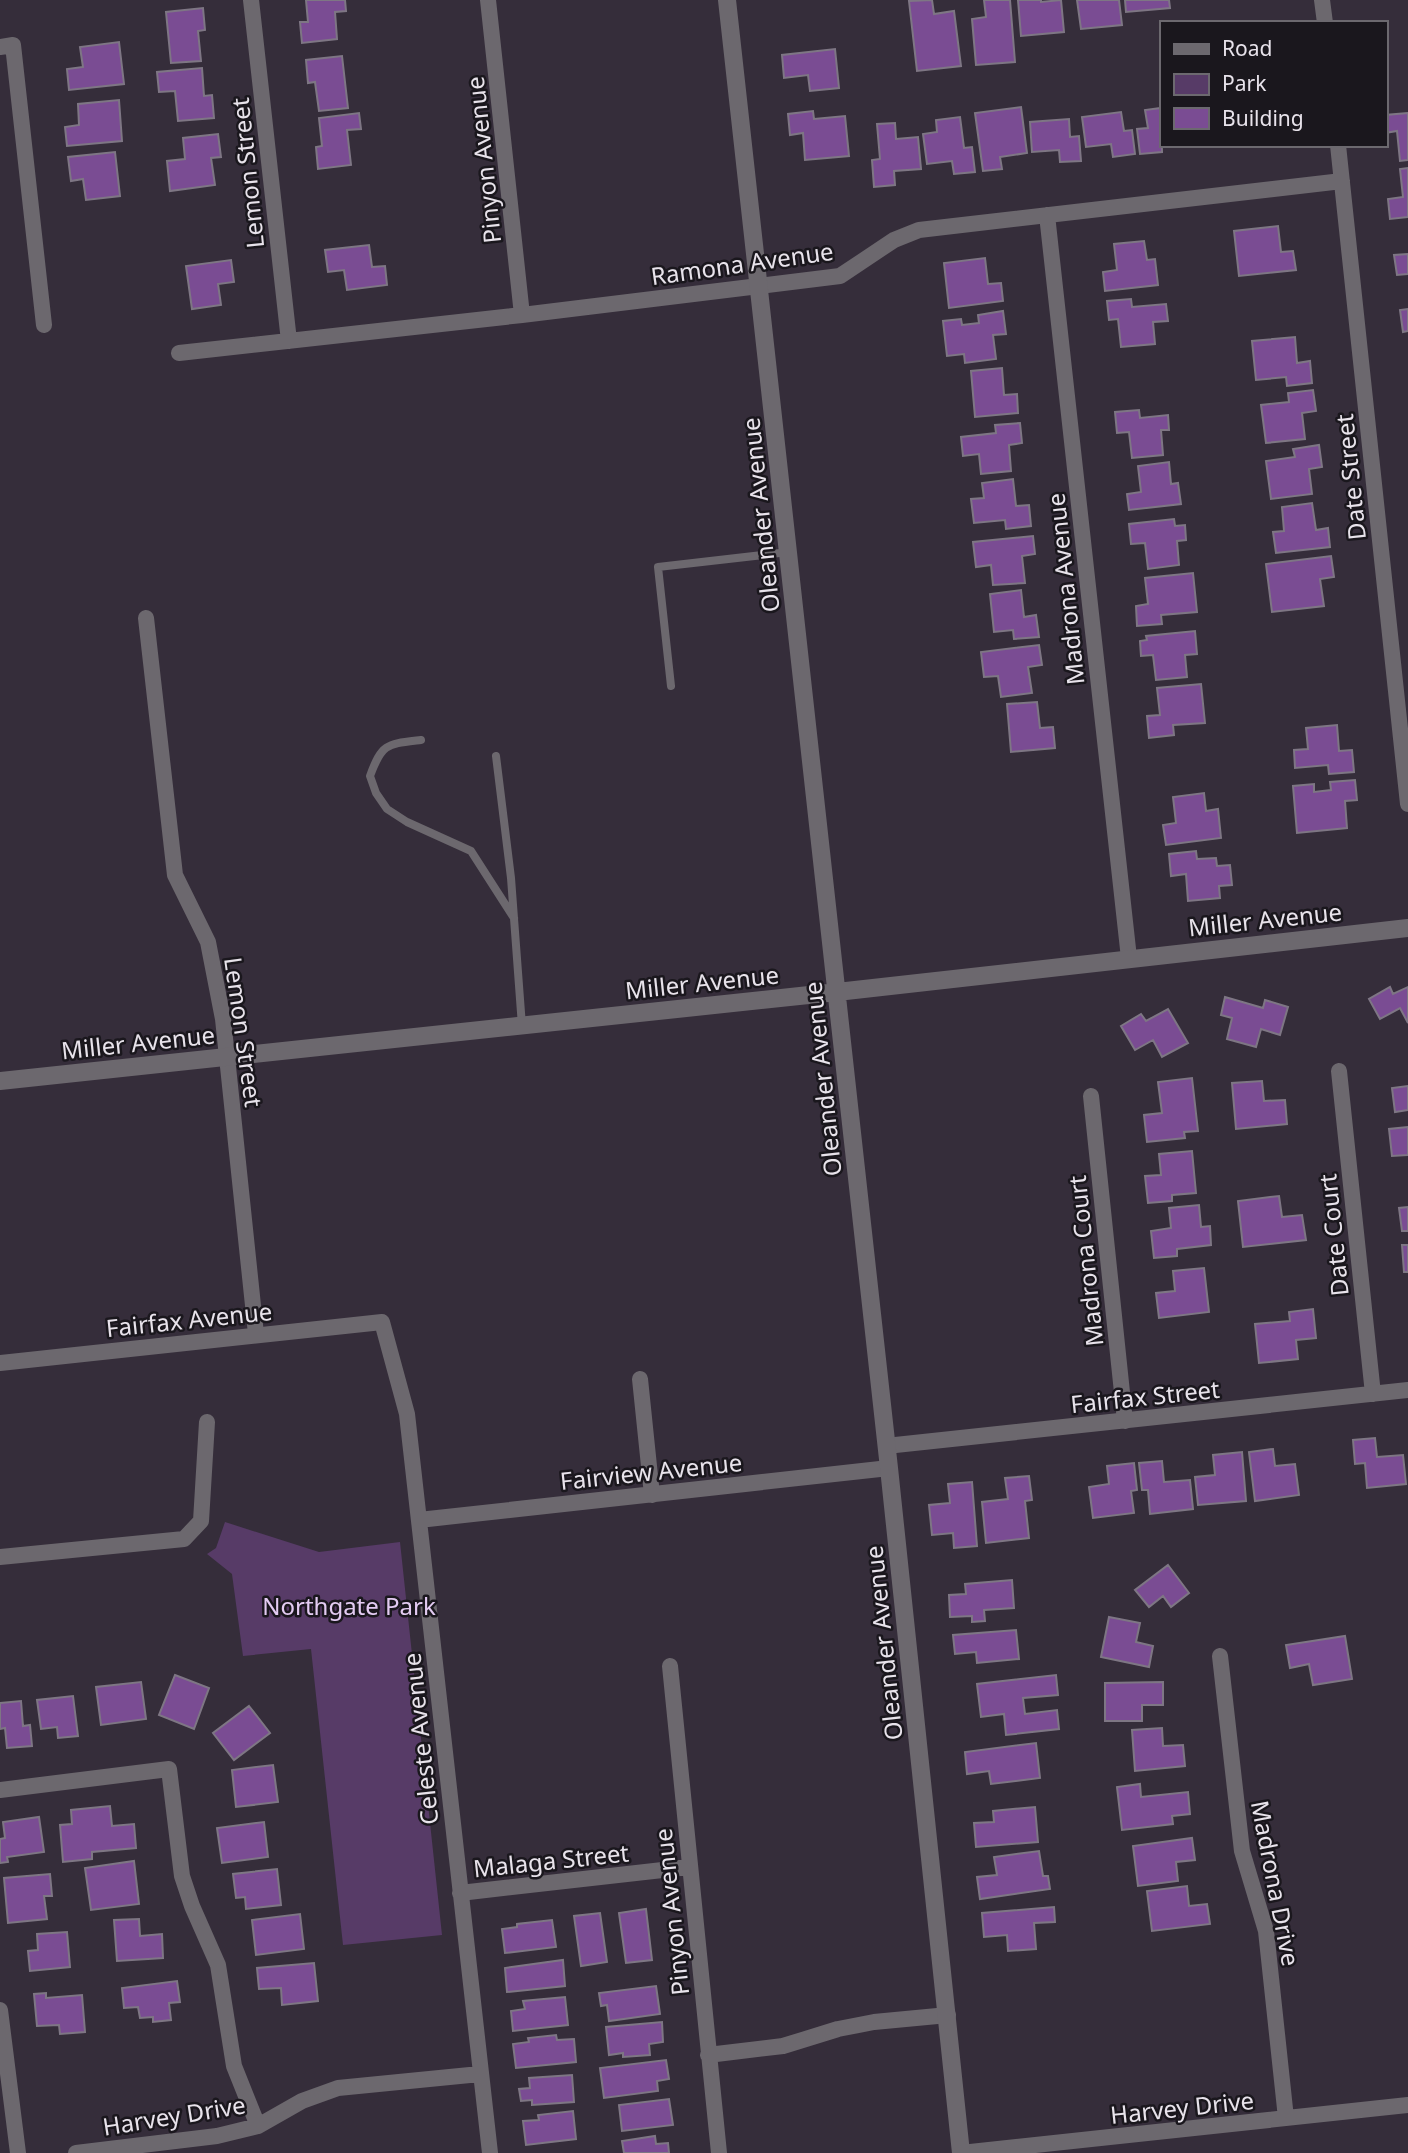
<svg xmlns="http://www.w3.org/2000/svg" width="1408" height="2153" viewBox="0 0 1408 2153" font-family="'Noto Sans',sans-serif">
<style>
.green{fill:#573b67}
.building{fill:#7a4c93;stroke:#7e7684;stroke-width:2}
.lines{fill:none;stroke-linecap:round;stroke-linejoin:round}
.service{stroke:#6c686e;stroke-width:8}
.minor{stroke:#6c686e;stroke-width:16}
.tertiary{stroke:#6c686e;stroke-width:18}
.labels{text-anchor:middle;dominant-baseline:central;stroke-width:5;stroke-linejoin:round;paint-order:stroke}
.street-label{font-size:24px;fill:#e8e3eb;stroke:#1a171d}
.park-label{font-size:24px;fill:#e3cbf2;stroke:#1a171d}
</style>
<rect width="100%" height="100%" fill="#352d3a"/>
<path class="green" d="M 225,1522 L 319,1552 L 400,1542 L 442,1935 L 343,1945 L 311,1649 L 243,1656 L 232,1574 L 207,1554 L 216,1548 Z"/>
<path class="building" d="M 306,0 L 345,0 L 346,11 L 335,12 L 337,39 L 302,43 L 300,22 L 308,22 Z
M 932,0 L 934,14 L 954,11 L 961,66 L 917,71 L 909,1 Z
M 984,0 L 1010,0 L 1015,62 L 976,65 L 972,19 L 986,17 Z
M 1018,0 L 1041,0 L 1041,2 L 1061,0 L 1064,32 L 1021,36 Z
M 1077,0 L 1119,0 L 1122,25 L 1081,29 Z
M 1125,0 L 1169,0 L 1170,8 L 1126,12 Z
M 203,8 L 205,30 L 198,31 L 201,61 L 171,63 L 166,12 Z
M 119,42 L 124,84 L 69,90 L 67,69 L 83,67 L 80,47 Z
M 835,49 L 839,88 L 810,91 L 808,75 L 784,78 L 782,55 Z
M 342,56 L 348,108 L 319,111 L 315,82 L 308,83 L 306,60 Z
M 202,68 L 204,96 L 212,95 L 214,118 L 178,121 L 175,91 L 159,92 L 157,72 Z
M 119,100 L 122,141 L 67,146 L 65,127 L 79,125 L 78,104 Z
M 1021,107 L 1027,153 L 1000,157 L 1002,169 L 983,171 L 975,113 Z
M 1161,108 L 1162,152 L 1140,154 L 1137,129 L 1148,128 L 1145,110 Z
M 813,111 L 814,119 L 845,116 L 849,156 L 805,160 L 803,133 L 790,135 L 788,114 Z
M 1121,112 L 1124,131 L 1132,130 L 1135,154 L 1113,157 L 1111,144 L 1086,147 L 1082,117 Z
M 359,113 L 361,129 L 347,130 L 351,165 L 318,169 L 316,147 L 322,146 L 319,118 Z
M 1408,113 L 1408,160 L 1400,161 L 1397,131 L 1385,133 L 1385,115 Z
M 960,117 L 964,148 L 972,147 L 975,172 L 954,174 L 952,161 L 927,164 L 923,134 L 937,132 L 936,120 Z
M 1069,119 L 1070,137 L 1079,136 L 1081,161 L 1060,162 L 1059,150 L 1032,152 L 1030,122 Z
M 895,123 L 896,139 L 918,137 L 921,169 L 894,171 L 895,185 L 874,187 L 872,160 L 880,159 L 877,124 Z
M 218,134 L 221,157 L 211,158 L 215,185 L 170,191 L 167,161 L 185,159 L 183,138 Z
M 115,152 L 120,196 L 86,200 L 83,179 L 71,181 L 68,157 Z
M 1408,168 L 1408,217 L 1390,219 L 1388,199 L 1403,197 L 1400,169 Z
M 1278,226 L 1281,252 L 1293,251 L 1296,270 L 1239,276 L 1234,231 Z
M 1144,241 L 1147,260 L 1155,259 L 1158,285 L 1105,291 L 1103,272 L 1117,270 L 1114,244 Z
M 369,245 L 372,267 L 385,266 L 387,285 L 347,290 L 344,270 L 328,272 L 325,250 Z
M 1408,254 L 1408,274 L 1397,275 L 1394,255 Z
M 985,258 L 988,284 L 1001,283 L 1003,301 L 949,308 L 944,263 Z
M 231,260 L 234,282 L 218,284 L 221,305 L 192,309 L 186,266 Z
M 1131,299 L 1132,307 L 1166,304 L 1168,321 L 1153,322 L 1155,344 L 1121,347 L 1118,319 L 1109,320 L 1107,301 Z
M 1408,309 L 1408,331 L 1403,332 L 1400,310 Z
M 1003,311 L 1006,334 L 993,335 L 996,359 L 965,363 L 964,354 L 947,356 L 943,321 L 961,319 L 962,325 L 979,323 L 978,315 Z
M 1295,337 L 1297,363 L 1310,361 L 1312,383 L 1287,386 L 1286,377 L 1256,380 L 1252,341 Z
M 1002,368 L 1004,395 L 1017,394 L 1018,413 L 975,417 L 971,371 Z
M 1313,390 L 1316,411 L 1302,413 L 1305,439 L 1266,443 L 1261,405 L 1289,402 L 1288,393 Z
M 1139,410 L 1140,418 L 1168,415 L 1169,430 L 1161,430 L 1163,455 L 1132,458 L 1129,432 L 1117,433 L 1115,412 Z
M 1020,423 L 1022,443 L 1009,445 L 1011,471 L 981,474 L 979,454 L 963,456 L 961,437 L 996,433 L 995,425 Z
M 1319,445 L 1322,467 L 1309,469 L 1312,494 L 1271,499 L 1266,461 L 1295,457 L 1293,449 Z
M 1169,462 L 1171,484 L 1178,483 L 1181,504 L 1129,510 L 1127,494 L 1141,492 L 1138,466 Z
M 1013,479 L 1016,506 L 1029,505 L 1031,526 L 1006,529 L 1005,520 L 974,523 L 971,499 L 984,498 L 982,483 Z
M 1312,503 L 1316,530 L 1328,528 L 1330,547 L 1276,553 L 1273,532 L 1284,531 L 1282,507 Z
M 1174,519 L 1175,526 L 1185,525 L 1186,540 L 1177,541 L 1179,565 L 1148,569 L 1145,543 L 1131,544 L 1129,524 Z
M 1033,536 L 1035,554 L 1022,556 L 1025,583 L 993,585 L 991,565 L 976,567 L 973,542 Z
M 1331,556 L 1334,577 L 1320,579 L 1324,606 L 1272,612 L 1266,564 Z
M 1193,573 L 1197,612 L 1161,615 L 1162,624 L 1137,626 L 1136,606 L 1148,604 L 1145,578 Z
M 1021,590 L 1024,617 L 1036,615 L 1039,637 L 1014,639 L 1013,630 L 994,632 L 990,594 Z
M 1195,631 L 1197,654 L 1185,655 L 1187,677 L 1156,680 L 1153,655 L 1141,656 L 1140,641 L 1147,640 L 1146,636 Z
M 1039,645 L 1042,665 L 1028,667 L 1032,693 L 1001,697 L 998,676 L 984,677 L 981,652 Z
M 1201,684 L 1205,723 L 1173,725 L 1174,735 L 1149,738 L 1147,716 L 1160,715 L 1157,688 Z
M 1037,702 L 1040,728 L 1053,727 L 1055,748 L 1011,752 L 1007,704 Z
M 1337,725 L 1339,751 L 1352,750 L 1354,772 L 1329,774 L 1328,765 L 1295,768 L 1294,750 L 1308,749 L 1306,728 Z
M 1355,780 L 1357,800 L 1345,801 L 1347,828 L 1297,833 L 1293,786 L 1314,784 L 1314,792 L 1331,790 L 1330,782 Z
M 1204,793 L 1206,811 L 1218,809 L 1221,838 L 1166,845 L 1163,825 L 1176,823 L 1173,797 Z
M 1196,851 L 1197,859 L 1216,858 L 1217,866 L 1230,865 L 1232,885 L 1219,886 L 1220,898 L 1188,901 L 1186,874 L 1171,876 L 1169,854 Z
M 1390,987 L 1393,994 L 1408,987 L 1408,1023 L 1400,1008 L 1380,1019 L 1369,999 Z
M 1225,997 L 1263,1008 L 1265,1000 L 1288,1007 L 1280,1035 L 1261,1029 L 1256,1047 L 1227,1039 L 1232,1018 L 1221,1015 Z
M 1168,1009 L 1188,1043 L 1162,1057 L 1153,1040 L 1135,1050 L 1121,1026 L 1141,1014 L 1146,1021 Z
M 1192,1078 L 1198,1131 L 1184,1132 L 1185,1138 L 1147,1142 L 1144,1115 L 1162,1113 L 1158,1082 Z
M 1262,1081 L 1264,1101 L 1285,1100 L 1287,1124 L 1236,1129 L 1232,1083 Z
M 1408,1086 L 1408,1110 L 1395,1112 L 1392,1088 Z
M 1408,1127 L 1408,1155 L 1392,1156 L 1389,1129 Z
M 1192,1151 L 1196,1193 L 1172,1195 L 1172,1201 L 1148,1203 L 1145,1176 L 1161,1175 L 1159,1154 Z
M 1279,1196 L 1282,1217 L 1302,1215 L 1306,1240 L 1243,1247 L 1238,1201 Z
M 1199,1205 L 1201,1227 L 1210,1226 L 1211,1245 L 1177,1249 L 1177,1256 L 1154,1258 L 1151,1231 L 1171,1228 L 1169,1208 Z
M 1408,1207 L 1408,1231 L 1402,1231 L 1399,1208 Z
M 1402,1245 L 1408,1245 L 1408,1272 L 1404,1272 Z
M 1204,1268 L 1209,1312 L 1159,1318 L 1156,1293 L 1175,1291 L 1173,1271 Z
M 1313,1309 L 1316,1338 L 1296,1340 L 1298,1359 L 1259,1363 L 1255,1324 L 1290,1321 L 1289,1312 Z
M 1375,1438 L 1377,1457 L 1403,1455 L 1406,1484 L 1367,1488 L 1365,1463 L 1355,1464 L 1353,1440 Z
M 1273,1449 L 1275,1466 L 1295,1464 L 1299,1495 L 1255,1501 L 1249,1452 Z
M 1242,1452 L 1246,1501 L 1198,1505 L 1195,1477 L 1215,1475 L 1213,1455 Z
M 1162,1461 L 1164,1482 L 1190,1480 L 1193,1509 L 1150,1514 L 1148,1490 L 1142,1490 L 1139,1463 Z
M 1134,1463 L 1137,1490 L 1131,1491 L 1134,1513 L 1093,1518 L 1089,1487 L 1109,1484 L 1107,1466 Z
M 1029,1476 L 1032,1500 L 1025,1501 L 1029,1538 L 986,1543 L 982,1502 L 1008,1499 L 1005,1478 Z
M 972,1482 L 977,1546 L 954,1548 L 953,1533 L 932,1535 L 929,1505 L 950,1503 L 948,1484 Z
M 1168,1565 L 1189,1593 L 1171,1607 L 1163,1596 L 1149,1607 L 1135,1590 Z
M 1012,1580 L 1014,1608 L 984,1610 L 985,1621 L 972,1622 L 972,1616 L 950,1617 L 949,1595 L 966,1594 L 965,1584 Z
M 1109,1617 L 1140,1623 L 1136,1642 L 1153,1646 L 1149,1667 L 1101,1657 Z
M 1016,1630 L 1019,1659 L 977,1663 L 976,1652 L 955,1654 L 953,1635 Z
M 1345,1636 L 1352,1679 L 1313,1685 L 1309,1664 L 1290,1668 L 1286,1645 Z
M 175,1675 L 209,1688 L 194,1729 L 159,1715 Z
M 1056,1675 L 1058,1695 L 1023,1698 L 1025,1714 L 1057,1710 L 1059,1729 L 1006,1735 L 1004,1714 L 981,1717 L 977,1684 Z
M 141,1682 L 146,1719 L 101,1725 L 96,1687 Z
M 1163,1682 L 1163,1705 L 1142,1705 L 1142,1721 L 1105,1721 L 1105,1683 Z
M 73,1696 L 78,1736 L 58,1738 L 57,1727 L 41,1729 L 37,1700 Z
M 21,1701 L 23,1726 L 30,1725 L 32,1746 L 7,1748 L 5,1728 L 0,1729 L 0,1703 Z
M 249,1706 L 270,1733 L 234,1760 L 213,1733 Z
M 1162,1728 L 1163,1746 L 1183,1745 L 1185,1766 L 1135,1771 L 1132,1730 Z
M 1036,1743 L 1040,1778 L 991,1784 L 989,1771 L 967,1774 L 965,1752 Z
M 273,1765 L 278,1802 L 236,1807 L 232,1770 Z
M 1140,1784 L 1141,1797 L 1188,1792 L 1190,1814 L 1172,1816 L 1173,1824 L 1122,1830 L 1117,1787 Z
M 110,1806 L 112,1826 L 134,1824 L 136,1848 L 92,1852 L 92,1859 L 63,1862 L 60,1825 L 72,1824 L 71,1810 Z
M 1035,1807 L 1038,1842 L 976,1847 L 974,1823 L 994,1822 L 993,1811 Z
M 39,1817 L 44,1852 L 7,1857 L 8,1862 L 0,1863 L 0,1839 L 5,1838 L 3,1822 Z
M 264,1822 L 268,1857 L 222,1863 L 217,1828 Z
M 1192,1838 L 1195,1860 L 1176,1862 L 1178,1881 L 1138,1886 L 1133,1846 Z
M 1039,1851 L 1043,1876 L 1048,1876 L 1050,1889 L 980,1899 L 977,1877 L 997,1875 L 994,1857 Z
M 134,1861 L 139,1904 L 91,1910 L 85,1868 Z
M 277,1869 L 281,1905 L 246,1909 L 245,1897 L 236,1898 L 233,1874 Z
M 50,1874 L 52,1896 L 44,1896 L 47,1919 L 8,1923 L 4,1878 Z
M 1187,1886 L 1189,1906 L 1207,1904 L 1210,1924 L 1152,1931 L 1147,1891 Z
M 1054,1907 L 1055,1922 L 1034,1923 L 1036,1949 L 1008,1951 L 1007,1935 L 984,1937 L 982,1913 Z
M 646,1909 L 652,1960 L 626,1963 L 619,1913 Z
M 600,1913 L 607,1962 L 581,1966 L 574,1916 Z
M 300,1914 L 304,1949 L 256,1955 L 252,1920 Z
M 139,1919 L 140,1936 L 162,1934 L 163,1958 L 117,1961 L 114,1920 Z
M 552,1920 L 556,1947 L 505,1953 L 502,1929 L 517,1927 L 517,1924 Z
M 67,1932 L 70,1967 L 30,1971 L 28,1951 L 38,1950 L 37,1934 Z
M 563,1960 L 565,1986 L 507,1992 L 505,1968 Z
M 314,1963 L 318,2001 L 282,2005 L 281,1988 L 259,1989 L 257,1968 Z
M 177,1981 L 180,2002 L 169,2003 L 171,2020 L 153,2022 L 153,2017 L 140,2018 L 138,2007 L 124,2008 L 122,1988 Z
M 656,1986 L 660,2014 L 609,2021 L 607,2005 L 601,2006 L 599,1993 Z
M 46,1993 L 46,1998 L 82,1995 L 85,2032 L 60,2034 L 59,2025 L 37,2026 L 34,1994 Z
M 565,1997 L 568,2025 L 513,2031 L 511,2011 L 525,2009 L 523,2001 Z
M 662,2022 L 663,2042 L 649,2044 L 650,2055 L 623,2057 L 623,2053 L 609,2055 L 606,2027 Z
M 556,2035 L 557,2040 L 574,2039 L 576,2062 L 516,2068 L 513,2044 L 529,2042 L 528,2038 Z
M 666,2060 L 669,2079 L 657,2081 L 658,2091 L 604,2098 L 600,2068 Z
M 572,2075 L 574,2102 L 532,2105 L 532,2100 L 521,2101 L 519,2089 L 530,2088 L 529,2078 Z
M 669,2099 L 673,2125 L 622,2131 L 619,2105 Z
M 573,2111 L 576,2139 L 526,2145 L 523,2121 L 539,2120 L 538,2115 Z
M 655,2136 L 656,2144 L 668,2143 L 669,2153 L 624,2153 L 622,2141 Z"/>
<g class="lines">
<path class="service" d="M 671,686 L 658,567 L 789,552
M 421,740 C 387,744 382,743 370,776 L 376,793 L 387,809 L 407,822 L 471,851 L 514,918
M 496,756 L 511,878 L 522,1026"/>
<path class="minor" d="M 251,0 L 289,341
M 488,0 L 522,315
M 1322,0 L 1325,23
M 0,47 L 13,45 L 44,325
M 1338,145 L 1408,804
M 1047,215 L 1129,958
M 179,353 L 522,315 L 840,276 L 894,240 L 919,230 L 1342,181
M 146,618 L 175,875 L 208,942 L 223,1019 L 256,1334
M 1339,1071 L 1373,1394
M 1091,1096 L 1125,1421
M 0,1363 L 382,1322 L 407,1414 L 490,2153
M 640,1379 L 652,1495
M 886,1446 L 1408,1390
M 419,1520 L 889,1468
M 0,1557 L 184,1539 L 201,1521 L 207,1422
M 1220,1656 L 1242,1851 L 1266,1931 L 1286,2118
M 670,1666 L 719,2153
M 0,1790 L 169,1769 L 182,1876 L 192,1906 L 218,1965 L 234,2066 L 258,2126
M 460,1893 L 689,1867
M 0,2010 L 18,2153
M 708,2055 L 783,2046 L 838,2029 L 874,2022 L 948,2015
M 76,2153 L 217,2136 L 258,2126 L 302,2101 L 338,2088 L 480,2074
M 961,2153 L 1408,2105"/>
<path class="tertiary" d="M 727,0 L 889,1468 L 961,2153
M 0,1081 L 837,992 L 1408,928"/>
</g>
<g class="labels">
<g class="street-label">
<text transform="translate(483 160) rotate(-96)">Pinyon Avenue</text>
<text transform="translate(247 173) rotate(-96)">Lemon Street</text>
<text transform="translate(742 263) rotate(-8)">Ramona Avenue</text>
<text transform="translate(1350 477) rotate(-96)">Date Street</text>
<text transform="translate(760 515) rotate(-96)">Oleander Avenue</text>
<text transform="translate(1065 589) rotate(-96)">Madrona Avenue</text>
<text transform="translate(1265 919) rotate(-6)">Miller Avenue</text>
<text transform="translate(702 982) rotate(-6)">Miller Avenue</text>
<text transform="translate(244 1032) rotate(82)">Lemon Street</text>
<text transform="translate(138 1042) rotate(-6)">Miller Avenue</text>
<text transform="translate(822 1079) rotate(-96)">Oleander Avenue</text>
<text transform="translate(1333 1235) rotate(-96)">Date Court</text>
<text transform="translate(1085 1261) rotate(-96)">Madrona Court</text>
<text transform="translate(189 1319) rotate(-6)">Fairfax Avenue</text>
<text transform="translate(1145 1396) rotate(-6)">Fairfax Street</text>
<text transform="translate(651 1471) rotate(-6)">Fairview Avenue</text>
<text transform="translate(883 1643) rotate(-96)">Oleander Avenue</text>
<text transform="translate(420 1739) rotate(-96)">Celeste Avenue</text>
<text transform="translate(551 1860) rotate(-6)">Malaga Street</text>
<text transform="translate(1276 1883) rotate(79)">Madrona Drive</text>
<text transform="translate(671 1912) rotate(-96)">Pinyon Avenue</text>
<text transform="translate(1182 2107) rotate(-6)">Harvey Drive</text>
<text transform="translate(174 2115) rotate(-9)">Harvey Drive</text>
</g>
<g class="park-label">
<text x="349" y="1605">Northgate Park</text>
</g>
</g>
<rect x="1160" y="21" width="228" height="126" fill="#1a171d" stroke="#6c696f" stroke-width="2"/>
<rect x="1174" y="44" width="35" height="10" fill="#6c686e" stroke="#6c696f" stroke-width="2"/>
<text x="1222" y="56" font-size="21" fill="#e8e3eb">Road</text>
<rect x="1174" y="74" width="35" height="21" fill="#573b67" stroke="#6c696f" stroke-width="2"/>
<text x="1222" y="91" font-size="21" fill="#e8e3eb">Park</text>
<rect x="1174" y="108" width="35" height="21" fill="#7a4c93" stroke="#6c696f" stroke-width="2"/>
<text x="1222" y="126" font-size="21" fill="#e8e3eb">Building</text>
</svg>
